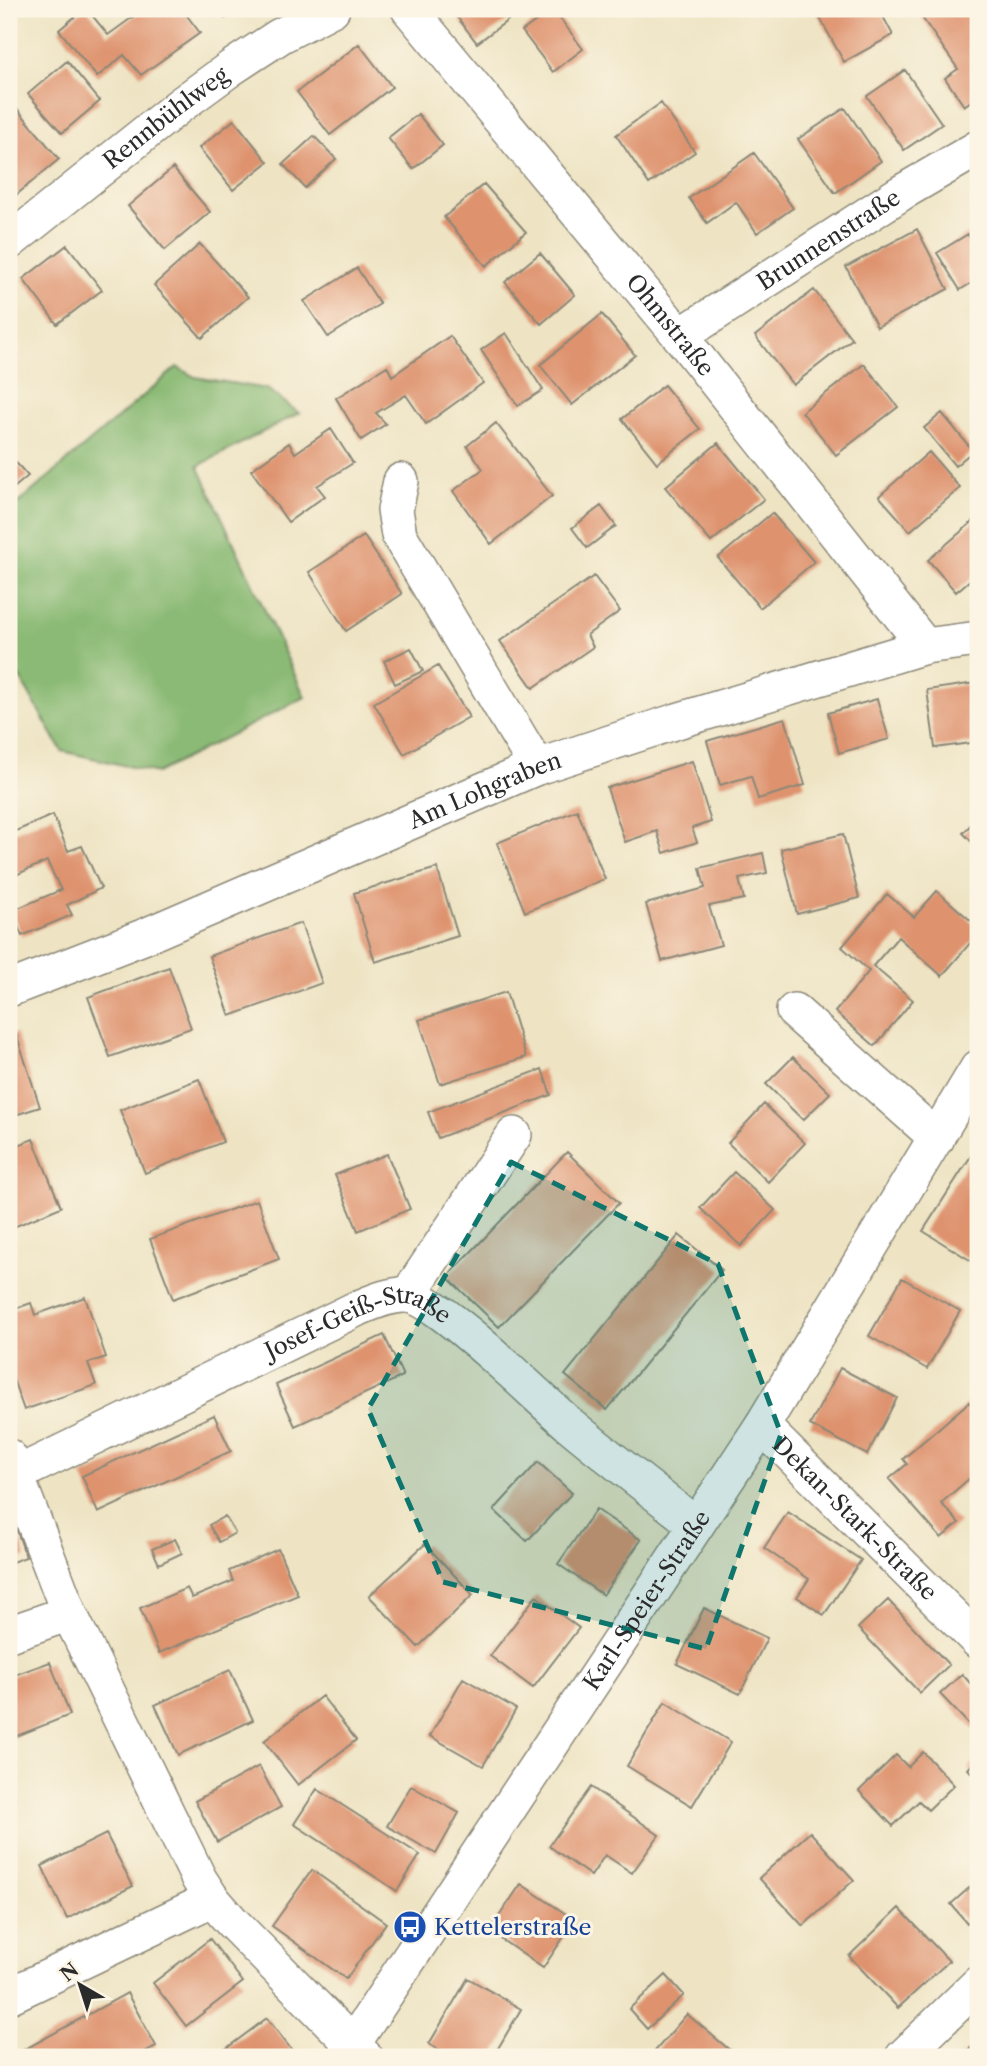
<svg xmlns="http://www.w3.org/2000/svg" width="987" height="2066" viewBox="0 0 987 2066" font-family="'Libre Caslon Text',serif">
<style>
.forest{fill:#8aba74;stroke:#5a7250;stroke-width:2}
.building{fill:#de936e}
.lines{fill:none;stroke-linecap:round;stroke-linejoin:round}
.minor-casing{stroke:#8c8878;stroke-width:38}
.minor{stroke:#fff;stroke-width:35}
.marked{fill:#0f766e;fill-opacity:0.2;stroke:#0f766e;stroke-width:5;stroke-dasharray:14 9;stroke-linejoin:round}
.labels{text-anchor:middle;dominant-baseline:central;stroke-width:6;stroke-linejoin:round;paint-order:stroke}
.street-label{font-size:23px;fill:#2b2b2b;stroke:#fcf5e5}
.transit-label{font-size:23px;fill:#164399;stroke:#fcf5e5;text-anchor:start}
</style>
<rect width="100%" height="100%" fill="#fcf5e5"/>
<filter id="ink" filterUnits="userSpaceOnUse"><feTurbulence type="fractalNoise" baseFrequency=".0143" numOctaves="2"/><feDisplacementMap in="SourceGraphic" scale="14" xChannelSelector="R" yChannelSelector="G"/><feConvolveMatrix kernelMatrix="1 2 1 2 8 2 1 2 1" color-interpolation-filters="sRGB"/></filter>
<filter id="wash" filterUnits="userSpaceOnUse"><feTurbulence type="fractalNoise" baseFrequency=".00686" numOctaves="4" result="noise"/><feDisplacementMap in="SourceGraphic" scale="28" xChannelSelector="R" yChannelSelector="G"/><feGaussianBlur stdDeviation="1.57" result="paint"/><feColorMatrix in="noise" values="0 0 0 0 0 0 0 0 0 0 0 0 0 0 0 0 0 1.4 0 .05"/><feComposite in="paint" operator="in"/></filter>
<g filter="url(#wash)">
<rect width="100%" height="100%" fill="#eee4c4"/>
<path class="forest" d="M 177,367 L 195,377 L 267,389 L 299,413 L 198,466 L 305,697 L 157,773 L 62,751 L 9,659 L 9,511 Z"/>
<g id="blocks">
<path class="building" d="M 84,9 L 87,9 L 108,35 L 144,9 L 182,9 L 200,33 L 141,75 L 124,55 L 97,77 L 59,30 Z
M 218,9 L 237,9 L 225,18 Z
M 451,9 L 523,9 L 477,43 Z
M 553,9 L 583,49 L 553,72 L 522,31 Z
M 820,9 L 879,9 L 893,35 L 844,62 L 816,11 Z
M 916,9 L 978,9 L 978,96 L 964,106 L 945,78 L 958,69 Z
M 359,44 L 392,87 L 330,135 L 297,92 Z
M 67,61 L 100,101 L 62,133 L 28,94 Z
M 905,70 L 942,124 L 904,150 L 867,96 Z
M 661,103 L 695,152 L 649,184 L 616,135 Z
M 14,105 L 59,159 L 9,201 L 9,110 Z
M 845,108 L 881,161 L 835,193 L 798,139 Z
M 418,114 L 443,145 L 413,169 L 388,138 Z
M 234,120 L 268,162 L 233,190 L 199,148 Z
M 314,136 L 336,159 L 305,188 L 283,164 Z
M 754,153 L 793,208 L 757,233 L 736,202 L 707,223 L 689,198 Z
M 173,168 L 210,212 L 165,250 L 128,206 Z
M 484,184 L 526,232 L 486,266 L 444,217 Z
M 917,229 L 948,289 L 877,327 L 846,267 Z
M 968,234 L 978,252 L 978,279 L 960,290 L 937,253 Z
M 200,244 L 248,297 L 202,338 L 154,285 Z
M 67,245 L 102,290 L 57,324 L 23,279 Z
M 540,253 L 575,295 L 541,324 L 505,282 Z
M 357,268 L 380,304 L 328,337 L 304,301 Z
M 814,290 L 852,339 L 793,385 L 755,336 Z
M 602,314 L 635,355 L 572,405 L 540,365 Z
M 506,333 L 543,390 L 518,406 L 481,350 Z
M 450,336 L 483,383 L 426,424 L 406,395 L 376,413 L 386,424 L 361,440 L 336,398 L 387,366 L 392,376 Z
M 9,345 L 17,356 L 9,363 Z
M 864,364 L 898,407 L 836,455 L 802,412 Z
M 664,385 L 700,429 L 657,463 L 622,419 Z
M 942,413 L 973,451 L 955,466 L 924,428 Z
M 496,423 L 552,496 L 491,544 L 453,491 L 483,469 L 467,446 Z
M 331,429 L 353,463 L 317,486 L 325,496 L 288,522 L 251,470 L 289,443 L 295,453 Z
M 718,443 L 764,499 L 711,542 L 665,487 Z
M 929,452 L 960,488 L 910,531 L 879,496 Z
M 10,456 L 28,476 L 9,492 L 9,457 Z
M 601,506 L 616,526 L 587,548 L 572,528 Z
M 772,513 L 814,562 L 760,608 L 718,558 Z
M 977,518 L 978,573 L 956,592 L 928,560 Z
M 364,536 L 402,594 L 346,631 L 309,572 Z
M 594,576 L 620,611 L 587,635 L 593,647 L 533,688 L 500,641 Z
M 411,648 L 423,671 L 395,684 L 384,661 Z
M 438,666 L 469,717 L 404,754 L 374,703 Z
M 976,683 L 978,742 L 935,748 L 927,690 Z
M 877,699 L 889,739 L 839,753 L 828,713 Z
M 785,718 L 805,785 L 758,799 L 751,776 L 720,785 L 707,741 Z
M 692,761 L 711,822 L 692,828 L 697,842 L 664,853 L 657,831 L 625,842 L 607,788 Z
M 577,810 L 605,879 L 525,912 L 497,843 Z
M 53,815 L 68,851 L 82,846 L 101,888 L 67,905 L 72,915 L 22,936 L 11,911 L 61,890 L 47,861 L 9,878 L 9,834 Z
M 978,817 L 978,848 L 963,833 Z
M 843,834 L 859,898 L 797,914 L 781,849 Z
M 763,853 L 767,873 L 739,879 L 744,899 L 709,906 L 721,945 L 662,961 L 646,904 L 705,888 L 700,868 Z
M 437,868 L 458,936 L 375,962 L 354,893 Z
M 937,891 L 978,927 L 978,934 L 942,976 L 898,937 L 873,966 L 913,1000 L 875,1046 L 835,1012 L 869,971 L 842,947 L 887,894 L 914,917 Z
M 301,923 L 322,983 L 230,1016 L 209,956 Z
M 169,967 L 191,1028 L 110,1057 L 88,997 Z
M 506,992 L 526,1057 L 440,1084 L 419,1020 Z
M 16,1033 L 40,1107 L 9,1117 L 9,1035 Z
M 793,1057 L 830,1093 L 803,1120 L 766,1084 Z
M 542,1069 L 551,1095 L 438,1138 L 428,1112 Z
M 199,1079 L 223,1142 L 145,1173 L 120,1110 Z
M 764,1104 L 805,1143 L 768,1182 L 728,1143 Z
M 33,1139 L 61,1207 L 9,1229 L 9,1149 Z
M 978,1145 L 978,1265 L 923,1231 Z
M 567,1152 L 619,1203 L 499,1327 L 447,1277 Z
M 387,1154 L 410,1209 L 358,1231 L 335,1175 Z
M 734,1172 L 775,1210 L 741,1246 L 700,1208 Z
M 257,1200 L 279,1259 L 173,1299 L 150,1239 Z
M 679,1235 L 722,1270 L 607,1410 L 565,1375 Z
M 902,1278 L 960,1311 L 927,1369 L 869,1336 Z
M 85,1297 L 106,1357 L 88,1363 L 96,1385 L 24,1410 L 9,1368 L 9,1311 L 31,1303 L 35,1315 Z
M 384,1335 L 403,1376 L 295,1426 L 276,1385 Z
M 840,1368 L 897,1398 L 867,1455 L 810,1425 Z
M 978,1400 L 978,1471 L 941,1503 L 959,1523 L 941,1538 L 889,1479 L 907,1464 L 903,1459 L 969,1402 L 972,1406 Z
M 214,1415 L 231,1451 L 98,1513 L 82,1476 Z
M 538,1462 L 572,1493 L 527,1541 L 494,1510 Z
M 9,1508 L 26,1557 L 9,1563 Z
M 596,1509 L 641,1540 L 603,1595 L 558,1564 Z
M 788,1512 L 861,1560 L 824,1615 L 797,1597 L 809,1579 L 764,1548 Z
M 225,1516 L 235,1533 L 219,1542 L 209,1525 Z
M 175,1539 L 182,1553 L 159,1564 L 152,1549 Z
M 425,1544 L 473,1595 L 418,1647 L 369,1596 Z
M 278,1549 L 298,1595 L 159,1653 L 140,1608 L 187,1588 L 192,1598 L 233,1581 L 229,1571 Z
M 536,1596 L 579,1628 L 533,1688 L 490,1656 Z
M 888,1600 L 949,1665 L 920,1693 L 858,1628 Z
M 704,1608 L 767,1638 L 740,1694 L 677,1664 Z
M 50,1662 L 70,1715 L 9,1739 L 9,1677 Z
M 230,1670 L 253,1720 L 178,1755 L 155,1705 Z
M 962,1674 L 978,1692 L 978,1730 L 976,1732 L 940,1694 Z
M 463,1678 L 516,1709 L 483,1766 L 430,1736 Z
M 322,1696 L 356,1740 L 298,1785 L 264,1741 Z
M 665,1702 L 731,1742 L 692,1806 L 627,1766 Z
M 923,1752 L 954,1785 L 928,1810 L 919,1801 L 893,1826 L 859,1791 L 896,1755 L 908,1767 Z
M 978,1758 L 978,1780 L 968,1769 Z
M 259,1766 L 281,1807 L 217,1842 L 195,1801 Z
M 411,1786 L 459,1813 L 436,1854 L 387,1826 Z
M 591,1787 L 659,1835 L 632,1873 L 605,1855 L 591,1876 L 549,1846 Z
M 317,1789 L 420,1855 L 397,1891 L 294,1824 Z
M 810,1832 L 854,1880 L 803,1926 L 759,1878 Z
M 106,1834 L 133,1886 L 67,1919 L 42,1866 Z
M 312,1870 L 386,1923 L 346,1979 L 272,1926 Z
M 978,1880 L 978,1913 L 967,1923 L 951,1904 Z
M 521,1884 L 575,1920 L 543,1968 L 489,1931 Z
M 899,1908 L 949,1961 L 898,2008 L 849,1956 Z
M 210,1939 L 243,1982 L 186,2026 L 153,1983 Z
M 666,1975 L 684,1995 L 647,2029 L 629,2009 Z
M 468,1978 L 521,2009 L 493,2057 L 452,2057 L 429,2044 Z
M 127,1993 L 156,2046 L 136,2057 L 11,2057 Z
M 687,2014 L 738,2057 L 650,2057 Z
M 267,2018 L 297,2057 L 215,2057 Z
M 978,2041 L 978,2057 L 961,2057 Z"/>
</g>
</g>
<g filter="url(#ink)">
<use href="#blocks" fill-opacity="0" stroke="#8c8878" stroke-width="2"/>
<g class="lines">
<defs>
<g id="minor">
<path id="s1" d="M 409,9 L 680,336 L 925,646"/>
<path id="s2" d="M 9,242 L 179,106 L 231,68 L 280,36 L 332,9"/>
<path id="s3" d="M 680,336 L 901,193 L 978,148"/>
<path d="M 401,481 L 395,510 L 399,535 L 537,767"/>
<path id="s4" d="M 9,989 L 143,937 L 537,767 L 677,721 L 925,646 L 978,639"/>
<path d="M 794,1011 L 937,1138"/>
<path d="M 408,1295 L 514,1135"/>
<path id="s5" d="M 762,1426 L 978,1641"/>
<path d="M 9,1457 L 69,1613 L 199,1879 L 212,1899 L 232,1922 L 365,2057"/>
<path id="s6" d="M 15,1475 L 356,1309 C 371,1303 390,1294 407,1295 C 440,1299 539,1399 570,1425 C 611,1459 654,1492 696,1525"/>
<path d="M 9,1634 L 69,1613"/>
<path d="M 9,1996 L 212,1899"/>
<path id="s7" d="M 344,2057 L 762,1426 L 978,1068"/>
<path d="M 903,2057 L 978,1984"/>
</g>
</defs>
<use href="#minor" class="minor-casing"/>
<use href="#minor" class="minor"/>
</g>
</g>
<path class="marked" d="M 511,1162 L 718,1264 L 781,1434 L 706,1649 L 443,1582 L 368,1409 Z"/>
<defs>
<symbol id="bus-disc" viewBox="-11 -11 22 22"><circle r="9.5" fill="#1a4fb4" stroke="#fcf5e5"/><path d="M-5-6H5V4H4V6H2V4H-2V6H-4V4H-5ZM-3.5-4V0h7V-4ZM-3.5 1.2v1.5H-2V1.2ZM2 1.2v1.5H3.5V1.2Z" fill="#fff"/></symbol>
</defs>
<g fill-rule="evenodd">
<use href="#bus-disc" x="391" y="1908" width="38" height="38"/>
</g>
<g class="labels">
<g class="street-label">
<text stroke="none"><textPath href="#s2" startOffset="200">Rennbühlweg</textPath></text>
<text stroke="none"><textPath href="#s3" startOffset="177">Brunnenstraße</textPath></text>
<text stroke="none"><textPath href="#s1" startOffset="410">Ohmstraße</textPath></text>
<text stroke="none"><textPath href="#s4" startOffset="516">Am Lohgraben</textPath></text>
<text stroke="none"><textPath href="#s6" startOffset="380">Josef-Geiß-Straße</textPath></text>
<text stroke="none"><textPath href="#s5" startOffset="131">Dekan-Stark-Straße</textPath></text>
<text stroke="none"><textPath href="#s7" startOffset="548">Karl-Speier-Straße</textPath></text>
</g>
<g class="transit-label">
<text x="434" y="1927">Kettelerstraße</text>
</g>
</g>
<rect width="987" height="2066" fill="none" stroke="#fcf5e5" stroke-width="35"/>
<g transform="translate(80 1985) rotate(321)" stroke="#fcf5e5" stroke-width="5" paint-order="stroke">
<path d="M0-5L12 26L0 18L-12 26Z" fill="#2b2b2b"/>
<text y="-10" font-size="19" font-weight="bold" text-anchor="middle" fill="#2b2b2b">N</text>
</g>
</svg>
